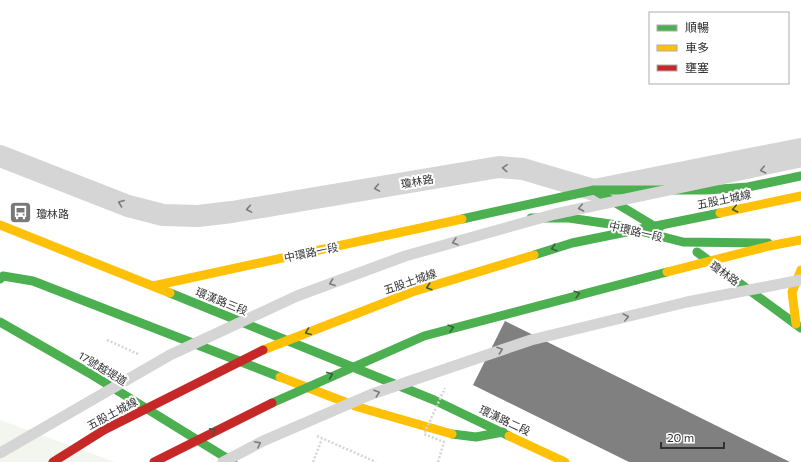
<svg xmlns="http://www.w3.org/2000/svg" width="801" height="462" viewBox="0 0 801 462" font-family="Commissioner,'Noto Sans TC',sans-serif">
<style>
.green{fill:#f2f6ee}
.building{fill:#808080}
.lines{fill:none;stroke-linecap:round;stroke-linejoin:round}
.path{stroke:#d5d5d5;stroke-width:2.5;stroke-dasharray:2 2;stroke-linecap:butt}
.street{stroke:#d5d5d5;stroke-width:22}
.fast{stroke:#4caf50;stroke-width:9}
.slow{stroke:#ffc107;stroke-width:9}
.path-bridge{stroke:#d5d5d5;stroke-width:2.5;stroke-dasharray:2 2;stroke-linecap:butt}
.lane-bridge{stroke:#d5d5d5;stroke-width:11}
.fast-bridge{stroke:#4caf50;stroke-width:9}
.slow-bridge{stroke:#ffc107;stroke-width:9}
.jam-bridge{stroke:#c62828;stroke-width:9}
.oneway{stroke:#7b7b7b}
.oneway2{stroke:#3a5d3c}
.labels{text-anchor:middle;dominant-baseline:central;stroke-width:4;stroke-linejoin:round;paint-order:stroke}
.street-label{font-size:11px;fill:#313131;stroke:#fff}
.poi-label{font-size:11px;fill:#313131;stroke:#fff;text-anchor:start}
</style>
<rect width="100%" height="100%" fill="#fff"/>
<path class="green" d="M 0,420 L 115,462 L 0,462 Z"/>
<path class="building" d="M 505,321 L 790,462 L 629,462 L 473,385 Z"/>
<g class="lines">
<path class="path" d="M 107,340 L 138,354
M 317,436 L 376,462
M 313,462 L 322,439"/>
<path class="street" d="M 0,156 L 128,206 L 163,215 L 198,216 L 232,212 L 499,167 L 523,169 L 594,190 L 801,149"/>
<path class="fast" d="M 594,190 L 659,229
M 531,218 L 569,218 L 617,225 L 683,242 L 768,243
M 462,219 L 594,190 L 707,190 L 748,187 L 801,176
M 697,252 L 801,328
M 0,279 L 3,276 L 33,281 L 280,377
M 170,293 L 434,400 L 509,436
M 0,322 L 89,373 L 233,462
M 452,434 L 476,437 L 503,432"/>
<path class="slow" d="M 0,225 L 170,293
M 153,286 L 462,219
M 796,324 L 792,292 L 801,270
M 280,377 L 358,407 L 452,434
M 509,436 L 565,462"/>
<path class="path-bridge" d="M 438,462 L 444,442 L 424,434 L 445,388"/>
<path class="lane-bridge" d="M 0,453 L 170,355 L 297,296 L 405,256 L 555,214 L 801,162
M 223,462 L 263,441 L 372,394 L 531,340 L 687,302 L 801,280"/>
<path class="fast-bridge" d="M 534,255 L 572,243 L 720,213
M 272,403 L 424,336 L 667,272"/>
<path class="slow-bridge" d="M 720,213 L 801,196
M 667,272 L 769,246 L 801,240
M 263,350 L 412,292 L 534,255"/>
<path class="jam-bridge" d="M 53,462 L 104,430 L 263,350
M 154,462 L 272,403"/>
</g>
<defs><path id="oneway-chevron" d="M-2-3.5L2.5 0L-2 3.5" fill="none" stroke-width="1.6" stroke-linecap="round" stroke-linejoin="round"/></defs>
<g class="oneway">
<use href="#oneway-chevron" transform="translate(505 168) rotate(-176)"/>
<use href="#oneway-chevron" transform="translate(763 170) rotate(168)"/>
<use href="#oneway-chevron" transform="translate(377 188) rotate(170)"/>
<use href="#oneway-chevron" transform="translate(121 203) rotate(-159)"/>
<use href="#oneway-chevron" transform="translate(581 208) rotate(168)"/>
<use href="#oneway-chevron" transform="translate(249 209) rotate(170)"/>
<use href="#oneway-chevron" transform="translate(455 242) rotate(164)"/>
<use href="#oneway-chevron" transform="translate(332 283) rotate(160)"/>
<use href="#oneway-chevron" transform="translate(626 317) rotate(-14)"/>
<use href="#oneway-chevron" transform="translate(500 350) rotate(-19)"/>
<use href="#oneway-chevron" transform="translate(377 393) rotate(-19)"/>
<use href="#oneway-chevron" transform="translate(258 444) rotate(-27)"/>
</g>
<g class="oneway2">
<use href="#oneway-chevron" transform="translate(735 209) rotate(168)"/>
<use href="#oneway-chevron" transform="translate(554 248) rotate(163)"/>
<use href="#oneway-chevron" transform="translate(429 287) rotate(163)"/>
<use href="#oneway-chevron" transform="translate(577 294) rotate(-15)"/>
<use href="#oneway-chevron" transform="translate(451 328) rotate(-15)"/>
<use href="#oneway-chevron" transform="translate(308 332) rotate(159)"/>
<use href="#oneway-chevron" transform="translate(330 375) rotate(-23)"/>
<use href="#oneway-chevron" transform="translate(213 431) rotate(-27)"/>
</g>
<defs>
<symbol id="bus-square" viewBox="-11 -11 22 22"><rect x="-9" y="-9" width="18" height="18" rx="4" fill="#797979" stroke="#fff"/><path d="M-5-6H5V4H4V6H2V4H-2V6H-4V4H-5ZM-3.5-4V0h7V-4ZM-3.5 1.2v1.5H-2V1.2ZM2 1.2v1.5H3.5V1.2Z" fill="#fff"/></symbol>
</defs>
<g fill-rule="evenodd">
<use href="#bus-square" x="8" y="200" width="25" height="25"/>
</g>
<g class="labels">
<g class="street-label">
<text transform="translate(417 181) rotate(-10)">瓊林路</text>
<text transform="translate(724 199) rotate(-12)">五股土城線</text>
<text transform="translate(636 231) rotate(13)">中環路一段</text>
<text transform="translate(311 252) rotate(-12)">中環路一段</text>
<text transform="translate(725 273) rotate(36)">瓊林路</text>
<text transform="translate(410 281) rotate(-19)">五股土城線</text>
<text transform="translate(222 301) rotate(22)">環漢路三段</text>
<text transform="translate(103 368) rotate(31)">17號越堤道</text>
<text transform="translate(112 413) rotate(-28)">五股土城線</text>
<text transform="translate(505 420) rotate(25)">環漢路二段</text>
</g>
<g class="poi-label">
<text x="36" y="213">瓊林路</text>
</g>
</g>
<rect x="649" y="12" width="140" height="72" fill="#ffffff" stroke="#adadad"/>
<rect x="657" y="25" width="20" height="6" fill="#4caf50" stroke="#adadad"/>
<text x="685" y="32" font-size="12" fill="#313131">順暢</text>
<rect x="657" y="45" width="20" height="6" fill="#ffc107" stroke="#adadad"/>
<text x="685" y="52" font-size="12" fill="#313131">車多</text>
<rect x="657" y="65" width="20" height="6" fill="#c62828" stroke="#adadad"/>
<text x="685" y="72" font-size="12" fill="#313131">壅塞</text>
<path d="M661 442v6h63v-6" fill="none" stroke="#313131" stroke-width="2"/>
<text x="667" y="442" font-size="12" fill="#313131" stroke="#ffffff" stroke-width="3" paint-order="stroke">20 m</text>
</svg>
